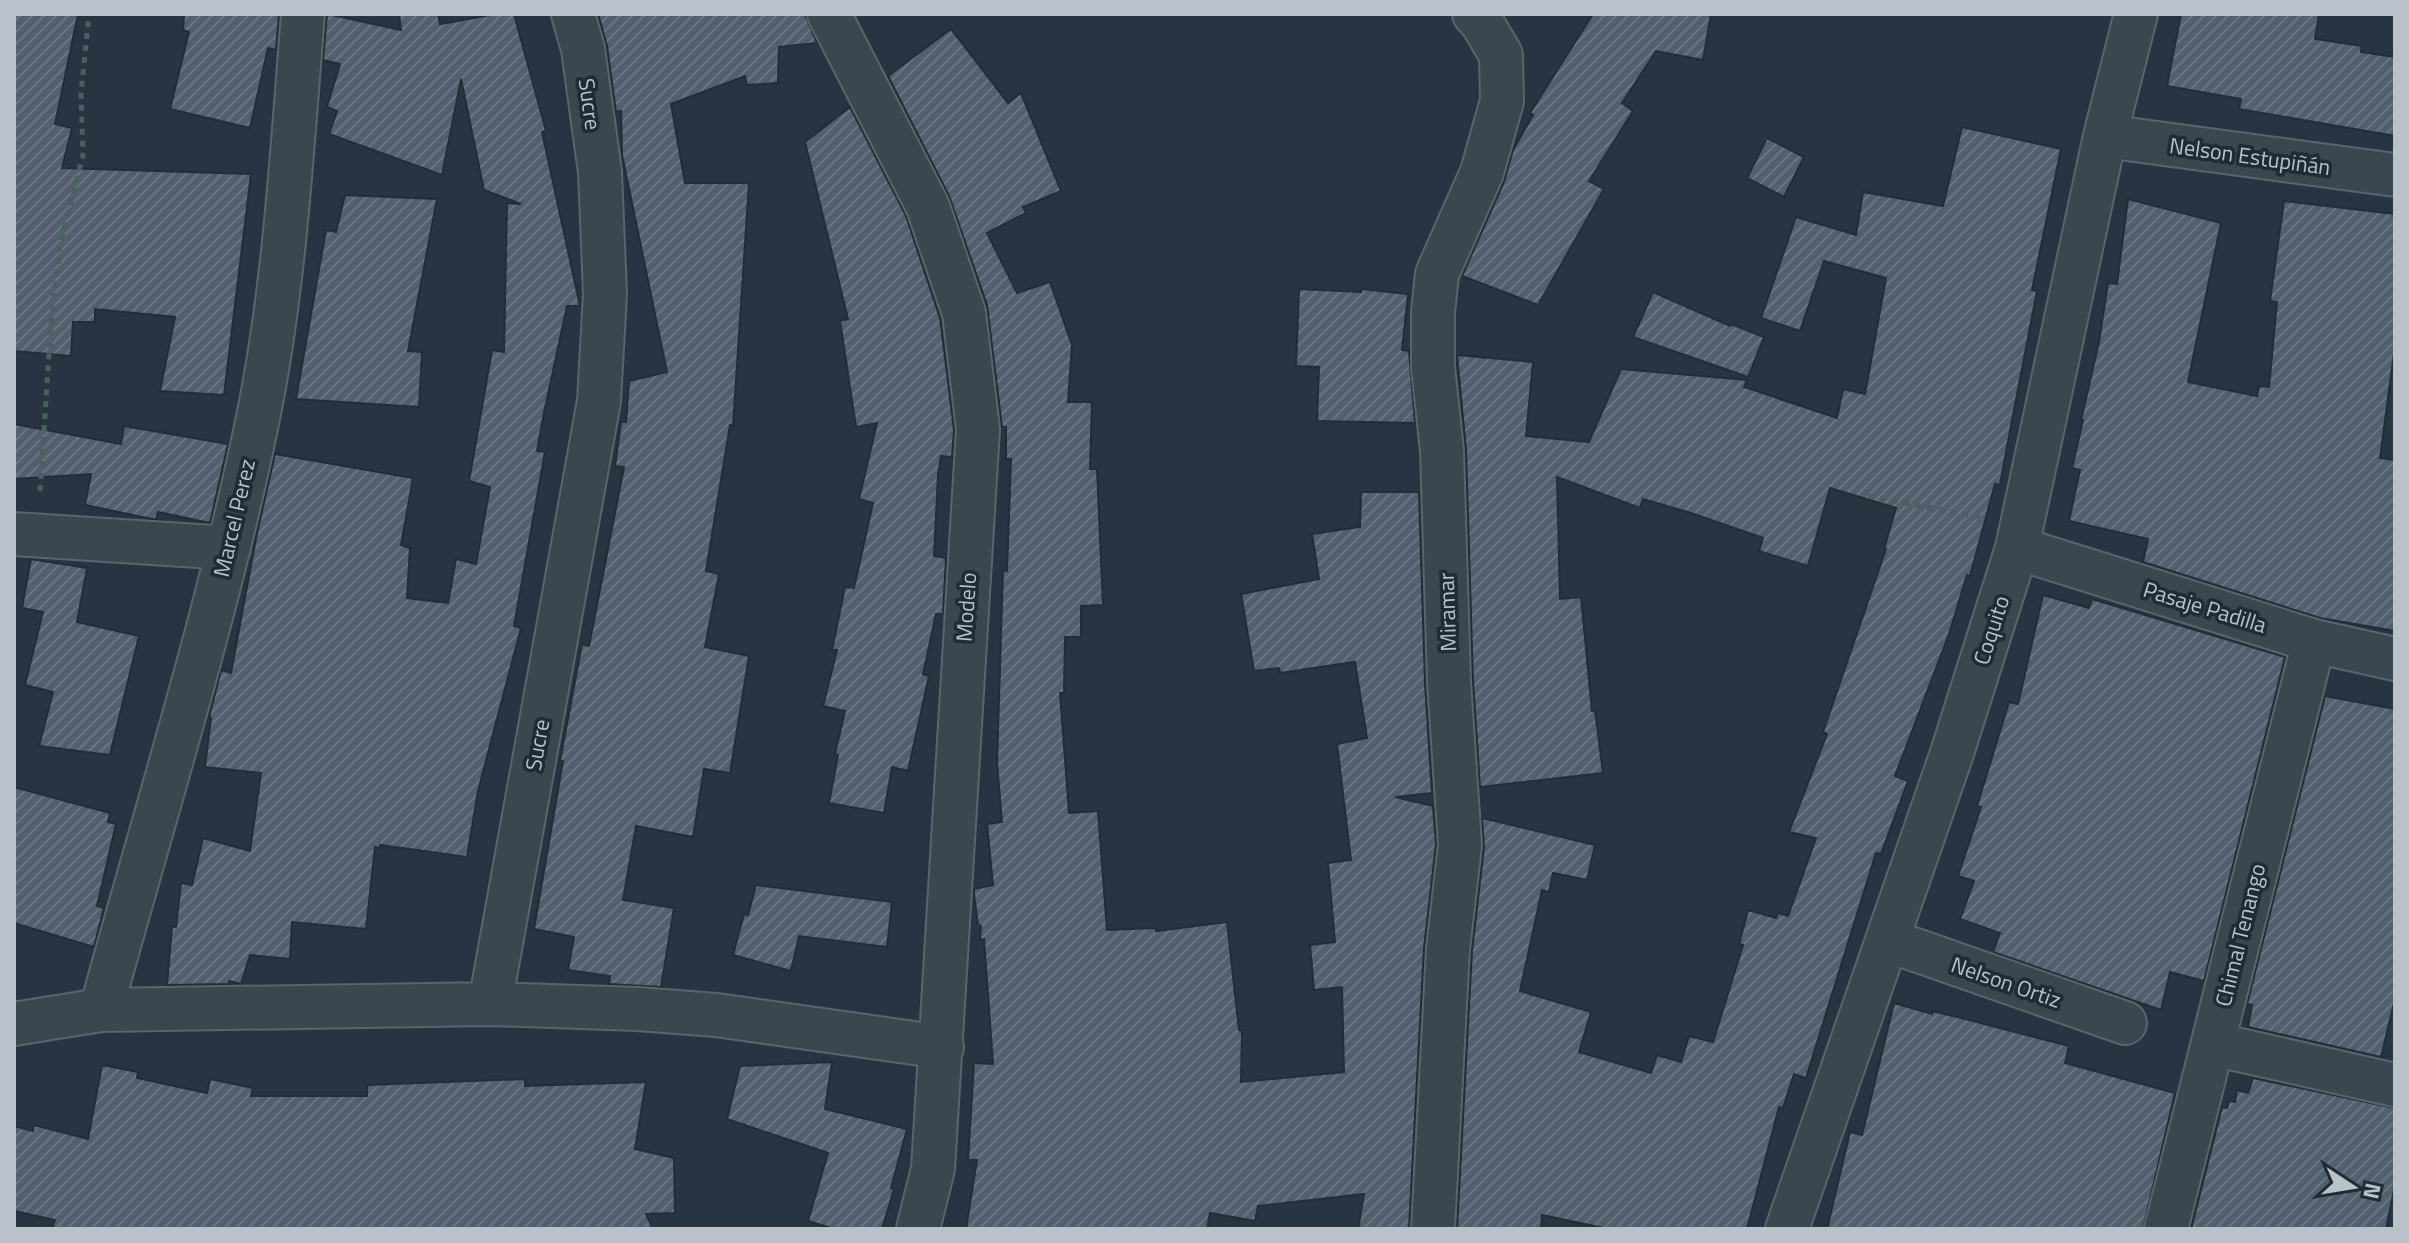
<svg xmlns="http://www.w3.org/2000/svg" width="2409" height="1243" viewBox="0 0 2409 1243" font-family="'Titillium Web',sans-serif">
<style>
.building{fill:url(#building-hatch);stroke:#232d38;stroke-width:2}
.lines{fill:none;stroke-linecap:round;stroke-linejoin:round}
.minor-casing{stroke:#5a646e;stroke-width:46}
.path{stroke:#4a5f60;stroke-width:5;stroke-dasharray:6 6;stroke-linecap:butt}
.minor{stroke:#3c4651;stroke-width:42}
.labels{text-anchor:middle;dominant-baseline:central;stroke-width:7;stroke-linejoin:round;paint-order:stroke}
.street-label{font-size:22px;fill:#b9c1cb;stroke:#212b36}
</style>
<defs>
<pattern id="building-hatch" width="6" height="6" patternUnits="userSpaceOnUse" patternTransform="scale(2)"><rect width="6" height="6" fill="#535f6e"/><path d="M-1 1l2-2M0 6l6-6M5 7l2-2" fill="none" stroke="#6a7481"/></pattern>
</defs>
<rect width="100%" height="100%" fill="#283441"/>
<path class="building" d="M 14,14 L 78,14 L 55,124 L 72,128 L 62,168 L 251,174 L 224,395 L 160,391 L 175,317 L 95,309 L 95,322 L 73,322 L 71,356 L 14,351 Z
M 184,14 L 279,14 L 276,50 L 268,48 L 250,128 L 170,109 L 189,32 L 183,30 Z
M 327,14 L 401,30 L 399,14 L 438,14 L 440,24 L 496,14 L 514,14 L 546,131 L 542,132 L 580,306 L 567,306 L 544,413 L 537,451 L 545,452 L 514,626 L 521,628 L 478,791 L 467,857 L 380,845 L 380,848 L 375,847 L 366,929 L 292,922 L 290,959 L 250,955 L 241,984 L 229,981 L 229,984 L 167,985 L 172,926 L 176,927 L 181,883 L 192,885 L 203,838 L 250,851 L 261,773 L 205,767 L 211,718 L 209,717 L 221,670 L 231,673 L 257,533 L 275,454 L 413,478 L 401,545 L 410,548 L 407,598 L 448,603 L 456,559 L 476,564 L 490,487 L 469,481 L 492,350 L 504,352 L 507,203 L 521,204 L 484,190 L 461,79 L 442,175 L 329,134 L 337,111 L 327,107 L 340,64 L 323,60 Z
M 598,14 L 805,14 L 817,43 L 779,47 L 778,83 L 747,85 L 745,76 L 671,104 L 685,183 L 749,183 L 733,426 L 730,425 L 706,571 L 719,574 L 705,647 L 749,656 L 730,773 L 704,769 L 693,837 L 636,826 L 623,900 L 674,908 L 661,987 L 609,984 L 610,976 L 568,970 L 574,937 L 534,929 L 563,761 L 560,761 L 582,644 L 589,646 L 624,467 L 615,466 L 621,422 L 626,422 L 629,381 L 667,372 L 622,155 L 621,111 L 616,112 L 607,46 Z
M 1593,14 L 1711,14 L 1703,60 L 1656,51 L 1622,103 L 1633,111 L 1589,181 L 1604,189 L 1538,305 L 1462,276 L 1504,182 L 1513,150 L 1533,115 L 1530,113 Z
M 2181,14 L 2319,14 L 2315,39 L 2362,46 L 2361,52 L 2395,57 L 2395,136 L 2239,109 L 2241,99 L 2167,86 Z
M 951,29 L 1008,103 L 1021,93 L 1061,191 L 1023,207 L 1026,213 L 987,233 L 1017,293 L 1050,282 L 1072,345 L 1068,402 L 1092,402 L 1090,469 L 1097,469 L 1103,605 L 1081,606 L 1081,637 L 1065,637 L 1064,693 L 1060,693 L 1069,813 L 1098,811 L 1107,930 L 1156,928 L 1156,931 L 1227,922 L 1239,1030 L 1242,1030 L 1241,1082 L 1344,1072 L 1342,987 L 1314,990 L 1310,945 L 1335,942 L 1328,863 L 1351,860 L 1337,744 L 1367,738 L 1355,662 L 1280,673 L 1279,668 L 1254,671 L 1241,594 L 1319,579 L 1312,534 L 1360,527 L 1361,492 L 1419,492 L 1425,683 L 1432,793 L 1395,797 L 1433,806 L 1436,844 L 1424,948 L 1409,1229 L 1358,1229 L 1364,1194 L 1258,1206 L 1255,1221 L 1210,1213 L 1207,1229 L 966,1229 L 977,1160 L 968,1160 L 974,1063 L 993,1064 L 984,939 L 980,940 L 981,926 L 978,925 L 974,894 L 974,889 L 993,885 L 987,824 L 1002,822 L 997,763 L 1003,570 L 1007,571 L 1011,459 L 1006,459 L 1006,427 L 1002,427 L 987,305 L 949,196 L 888,76 Z
M 850,107 L 906,216 L 940,318 L 954,430 L 952,457 L 941,456 L 938,475 L 934,556 L 946,558 L 943,614 L 936,614 L 923,674 L 929,676 L 908,771 L 892,767 L 884,813 L 829,803 L 838,755 L 835,754 L 845,711 L 823,706 L 837,650 L 832,650 L 845,587 L 854,588 L 873,503 L 859,499 L 877,423 L 856,427 L 840,321 L 848,319 L 805,142 Z
M 1962,127 L 2061,149 L 2032,290 L 2037,291 L 2010,431 L 2000,485 L 1995,484 L 1970,576 L 1967,575 L 1949,634 L 1895,776 L 1908,781 L 1881,854 L 1876,853 L 1806,1078 L 1794,1074 L 1783,1108 L 1779,1107 L 1747,1229 L 1608,1229 L 1542,1215 L 1541,1229 L 1457,1229 L 1472,951 L 1484,847 L 1482,818 L 1595,845 L 1587,880 L 1553,873 L 1549,892 L 1542,890 L 1520,991 L 1591,1012 L 1579,1052 L 1651,1073 L 1657,1055 L 1681,1062 L 1689,1036 L 1713,1042 L 1743,945 L 1739,944 L 1748,910 L 1776,918 L 1778,913 L 1788,916 L 1816,838 L 1789,832 L 1827,734 L 1823,732 L 1886,549 L 1884,549 L 1896,508 L 1830,488 L 1808,566 L 1759,551 L 1763,538 L 1691,513 L 1643,499 L 1640,508 L 1557,477 L 1560,599 L 1581,597 L 1592,711 L 1595,710 L 1603,773 L 1480,787 L 1473,681 L 1466,450 L 1457,355 L 1533,362 L 1526,436 L 1589,442 L 1621,369 L 1747,380 L 1744,387 L 1837,418 L 1843,389 L 1865,394 L 1886,278 L 1824,261 L 1800,331 L 1761,318 L 1796,217 L 1856,235 L 1863,192 L 1943,206 Z
M 1767,138 L 1804,157 L 1784,197 L 1747,178 Z
M 345,195 L 437,199 L 408,351 L 422,352 L 419,407 L 296,399 L 326,230 L 336,232 Z
M 2128,199 L 2221,223 L 2188,382 L 2257,396 L 2259,386 L 2269,387 L 2277,302 L 2270,301 L 2284,201 L 2395,214 L 2395,346 L 2380,458 L 2395,460 L 2395,631 L 2320,618 L 2143,562 L 2148,539 L 2069,521 L 2080,470 L 2072,468 L 2083,420 L 2081,420 L 2099,342 L 2108,283 L 2117,284 Z
M 1299,289 L 1361,292 L 1361,289 L 1408,294 L 1402,350 L 1409,351 L 1415,423 L 1317,421 L 1319,367 L 1296,366 Z
M 1653,292 L 1730,326 L 1731,324 L 1764,337 L 1748,377 L 1633,337 Z
M 14,424 L 121,444 L 124,426 L 228,444 L 210,523 L 158,512 L 156,519 L 152,519 L 85,505 L 91,474 L 14,479 Z
M 31,559 L 87,568 L 77,622 L 139,636 L 110,755 L 39,746 L 53,692 L 25,685 L 43,612 L 22,608 Z
M 2043,595 L 2089,608 L 2092,599 L 2285,657 L 2204,981 L 2170,972 L 2161,1010 L 1993,952 L 2000,933 L 1960,919 L 1974,881 L 1958,876 L 1981,807 L 1977,806 L 2009,702 L 2018,704 Z
M 2325,696 L 2395,709 L 2395,999 L 2381,1057 L 2248,1027 L 2252,1005 L 2247,1004 Z
M 14,787 L 110,813 L 108,822 L 116,824 L 97,906 L 104,908 L 94,947 L 14,923 Z
M 756,885 L 892,902 L 887,947 L 799,936 L 791,971 L 733,955 L 744,914 L 748,915 Z
M 1894,1003 L 1932,1014 L 1932,1011 L 1969,1020 L 2069,1046 L 2065,1063 L 2175,1093 L 2143,1229 L 1827,1229 L 1850,1132 L 1862,1135 Z
M 832,1062 L 825,1109 L 907,1129 L 891,1188 L 894,1189 L 882,1229 L 834,1229 L 808,1221 L 828,1153 L 727,1119 L 740,1066 Z
M 102,1065 L 138,1072 L 137,1078 L 207,1093 L 210,1079 L 253,1088 L 251,1096 L 367,1096 L 367,1085 L 525,1079 L 525,1086 L 646,1082 L 635,1149 L 674,1158 L 675,1213 L 646,1214 L 653,1229 L 52,1229 L 55,1220 L 14,1211 L 14,1126 L 33,1131 L 34,1125 L 88,1139 Z
M 2253,1078 L 2395,1108 L 2395,1185 L 2386,1229 L 2191,1229 L 2222,1107 L 2227,1108 L 2229,1101 L 2235,1102 L 2237,1090 L 2248,1093 Z"/>
<g class="lines">
<defs>
<path id="minor" d="M 829,14 L 928,207 L 964,313 L 978,429 L 933,1169 L 918,1229
M 2105,136 L 2395,175
M 14,534 L 229,548
M 2017,548 L 2314,641 L 2395,659
M 1887,940 L 2125,1023
M 490,1004 L 599,401 L 605,294 L 600,172 L 583,49 L 573,14
M 101,1010 C 155,813 217,617 258,418 C 285,285 292,149 303,14
M 14,1024 L 101,1010 L 490,1004 L 638,1009 L 716,1015 L 942,1047
M 2213,1044 L 2395,1085
M 1433,1229 L 1448,949 L 1460,845 L 1449,682 L 1442,451 L 1433,367 L 1433,312 L 1437,274 L 1482,172 L 1502,101 L 1501,55 L 1482,23 L 1474,14
M 1787,1229 L 1952,753 L 2017,548 L 2105,136 L 2136,14
M 2166,1229 L 2314,641"/>
</defs>
<use href="#minor" class="minor-casing"/>
<path class="path" d="M 40,491 L 51,324 L 60,245 L 83,155 L 81,94 L 89,14
M 1868,496 L 1981,517"/>
<use href="#minor" class="minor"/>
</g>
<g class="labels">
<g class="street-label">
<text transform="translate(590 104) rotate(82)">Sucre</text>
<text transform="translate(2250 156) rotate(8)">Nelson Estupiñán</text>
<text transform="translate(234 518) rotate(-77)">Marcel Perez</text>
<text transform="translate(966 607) rotate(-86)">Modelo</text>
<text transform="translate(2205 607) rotate(17)">Pasaje Padilla</text>
<text transform="translate(1447 612) rotate(-92)">Miramar</text>
<text transform="translate(1991 630) rotate(-72)">Coquito</text>
<text transform="translate(537 745) rotate(-80)">Sucre</text>
<text transform="translate(2240 935) rotate(-76)">Chimal Tenango</text>
<text transform="translate(2006 982) rotate(19)">Nelson Ortiz</text>
</g>
</g>
<rect width="2409" height="1243" fill="none" stroke="#b9c1cb" stroke-width="32"/>
<g transform="translate(2353 1187) rotate(102)" stroke="#212b36" stroke-width="6" paint-order="stroke">
<path d="M0-6L14 30L0 20L-14 30Z" fill="#b9c1cb"/>
<text y="-12" font-size="22" font-weight="bold" text-anchor="middle" fill="#b9c1cb">N</text>
</g>
</svg>
